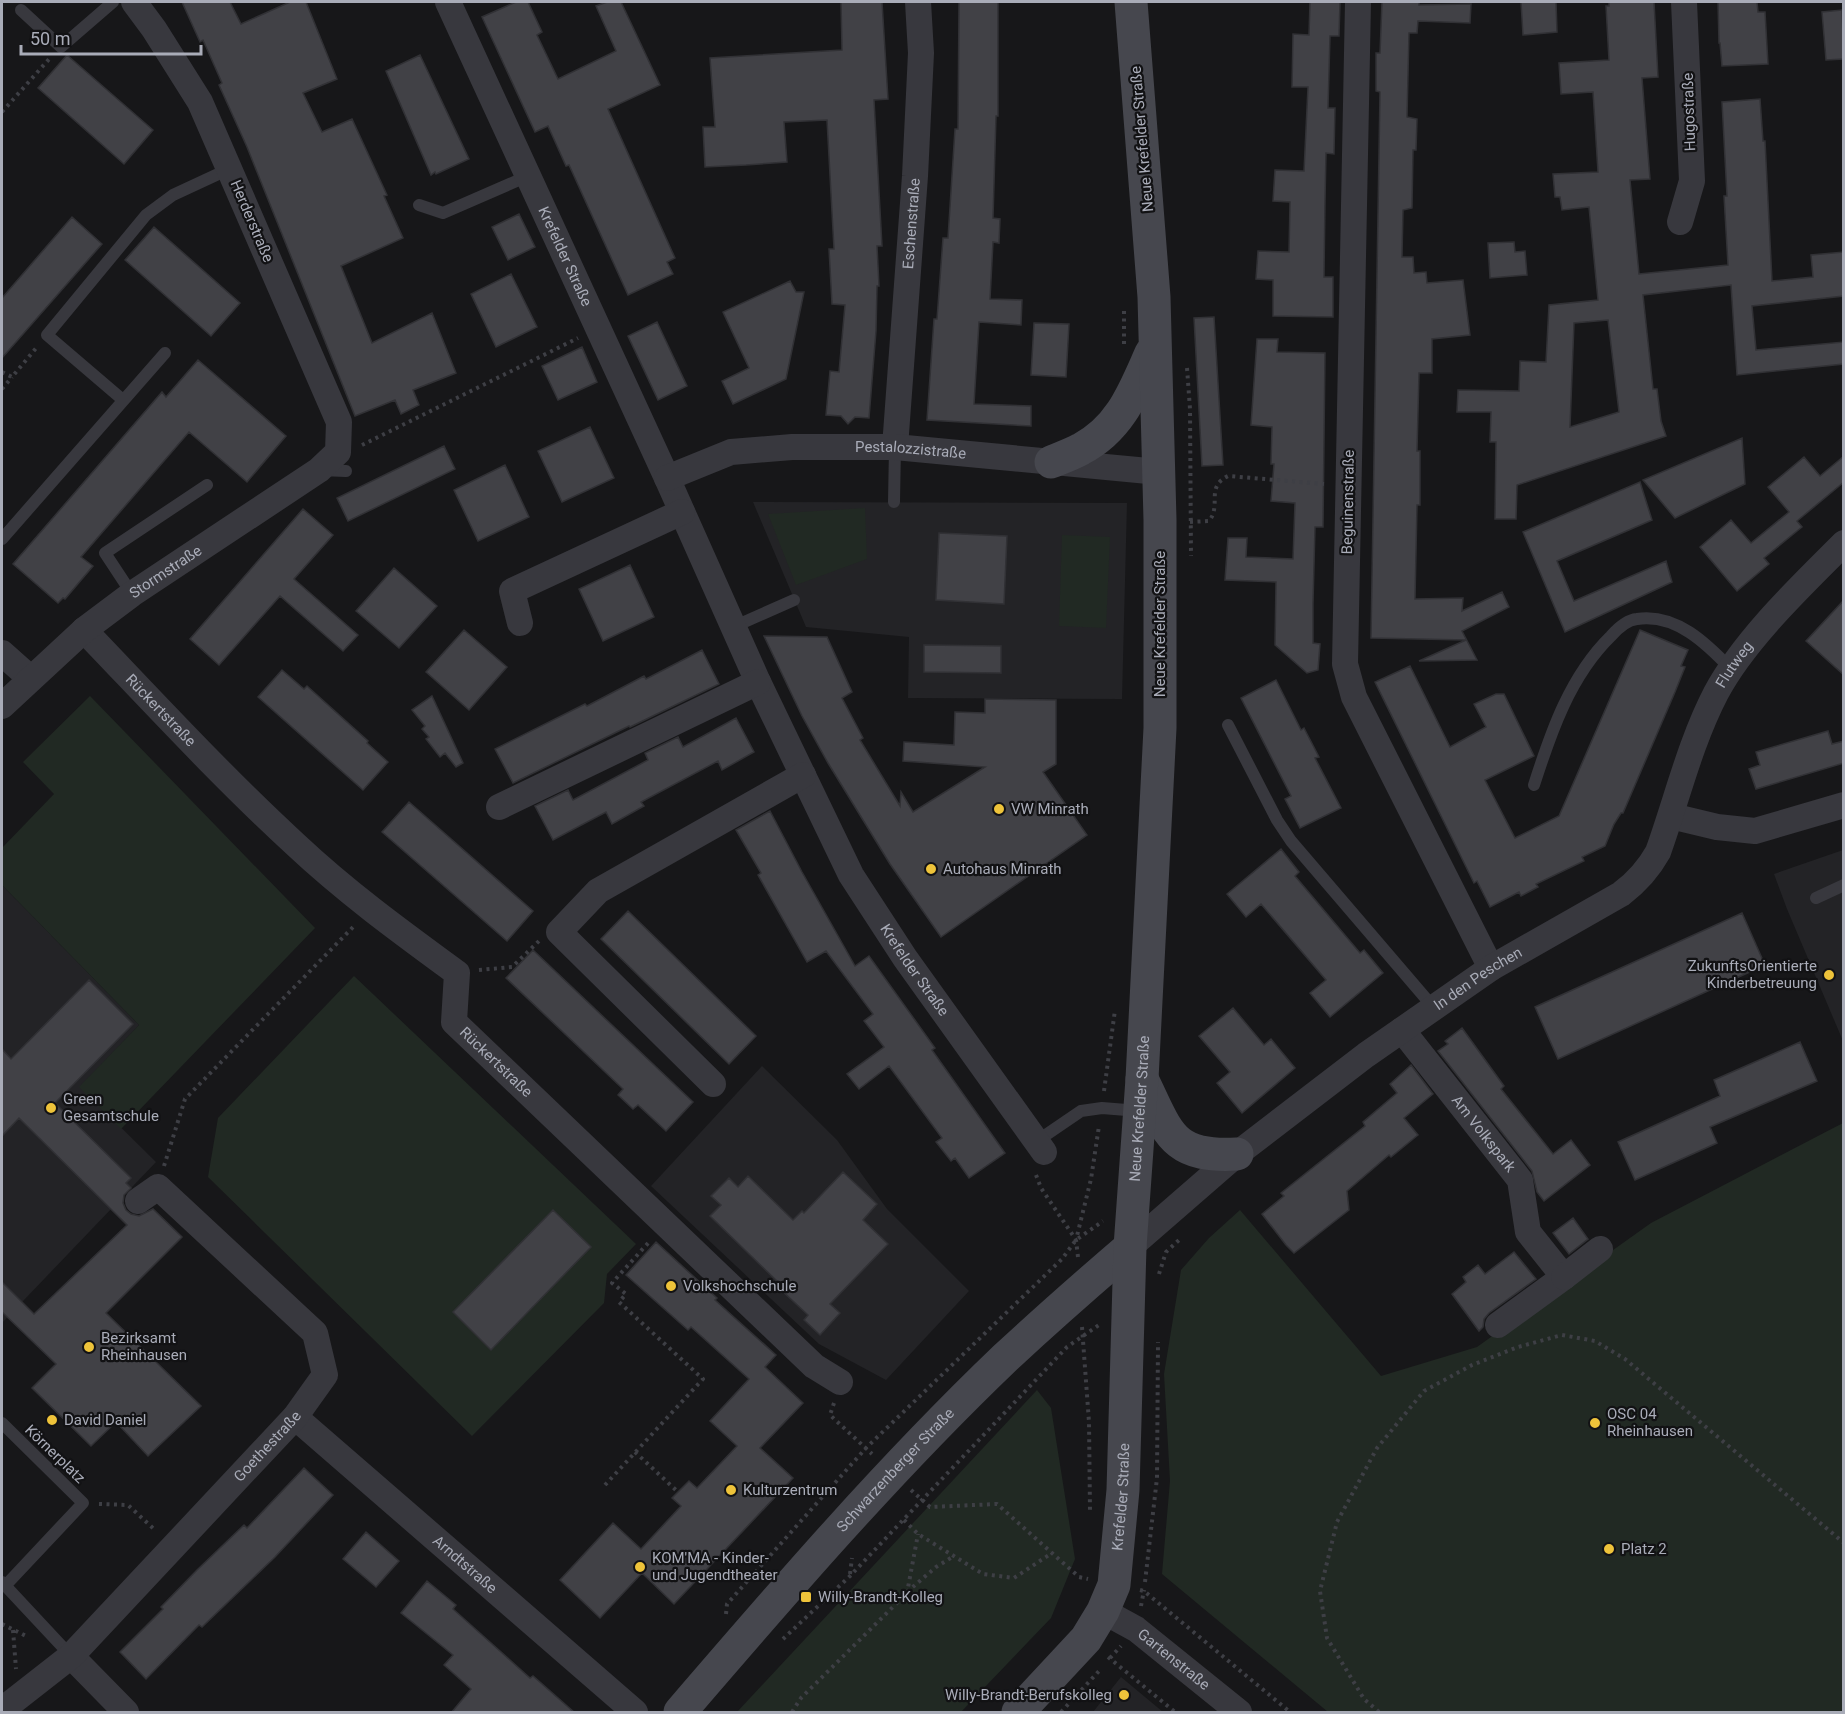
<svg xmlns="http://www.w3.org/2000/svg" width="1845" height="1714" viewBox="0 0 1845 1714" font-family="Roboto,sans-serif">
<style>
.built{fill:#232326}
.green{fill:#212923}
.building{fill:#414146;stroke:#313135;stroke-width:1.5;fill-rule:evenodd}
.lines{fill:none;stroke-linecap:round;stroke-linejoin:round}
.path{stroke:#3e3f45;stroke-width:4;stroke-dasharray:3 4.5;stroke-linecap:butt}
.lane{stroke:#38383e;stroke-width:12}
.street{stroke:#38383e;stroke-width:26}
.secondary{stroke:#46474e;stroke-width:33}
.poi-dot{fill:#eec33a;stroke:#121214;stroke-width:2}
.labels{text-anchor:middle;dominant-baseline:central;stroke-width:4.5;stroke-linejoin:round;paint-order:stroke}
.street-label{font-size:15px;fill:#a9acb8;stroke:#121214}
.poi-label{font-size:15px;fill:#a9acb8;stroke:#121214;text-anchor:start}
</style>
<rect width="100%" height="100%" fill="#171719"/>
<path class="built" d="M 753,502 L 1127,503 L 1122,699 L 908,698 L 909,637 L 806,627 Z
M 1843,850 L 1843,1041 L 1787,909 L 1774,874 Z
M 2,885 L 139,1025 L 80,1087 L 156,1162 L 2,1323 Z
M 762,1066 L 837,1140 L 887,1209 L 969,1291 L 886,1380 L 819,1344 L 651,1186 Z
M 1121,1677 L 1163,1712 L 1093,1712 Z"/>
<path class="green" d="M 865,508 L 867,559 L 796,585 L 768,514 Z
M 1062,535 L 1110,537 L 1106,628 L 1059,626 Z
M 90,696 L 315,928 L 121,1129 L 79,1087 L 139,1025 L 2,885 L 2,848 L 54,794 L 23,762 Z
M 354,976 L 636,1244 L 607,1274 L 604,1303 L 472,1436 L 208,1177 L 218,1118 Z
M 1843,1123 L 1843,1712 L 1328,1712 L 1162,1574 L 1170,1481 L 1164,1374 L 1181,1270 L 1209,1238 L 1240,1210 L 1381,1376 L 1477,1347 L 1651,1223 Z
M 1037,1390 L 1051,1408 L 1075,1559 L 1051,1618 L 961,1712 L 737,1712 Z"/>
<path class="building" d="M 182,2 L 230,2 L 241,24 L 290,2 L 306,2 L 337,79 L 303,93 L 322,132 L 352,119 L 387,195 L 384,196 L 403,238 L 341,266 L 372,343 L 432,313 L 456,373 L 413,390 L 419,405 L 401,414 L 395,400 L 355,416 L 247,147 L 219,85 L 222,83 L 203,40 L 200,42 Z
M 516,2 L 528,2 L 542,32 L 537,35 L 558,79 L 616,51 L 596,6 L 607,2 L 621,2 L 660,85 L 608,109 L 675,258 L 667,262 L 673,274 L 628,295 L 569,165 L 566,166 L 548,126 L 535,132 L 482,17 Z
M 841,2 L 882,2 L 888,99 L 874,100 L 882,246 L 877,246 L 879,286 L 877,286 L 876,331 L 869,418 L 855,417 L 848,424 L 841,416 L 826,415 L 830,371 L 839,372 L 845,305 L 832,304 L 829,249 L 834,249 L 827,120 L 784,122 L 787,162 L 746,165 L 705,167 L 703,127 L 715,127 L 710,58 L 842,50 Z
M 959,2 L 998,2 L 998,116 L 996,116 L 993,218 L 1000,219 L 999,243 L 993,242 L 990,299 L 1022,300 L 1021,325 L 979,322 L 974,404 L 1031,406 L 1031,426 L 927,420 L 934,319 L 937,319 L 943,238 L 948,238 L 955,129 L 958,129 Z
M 1310,2 L 1340,2 L 1339,36 L 1330,36 L 1328,108 L 1335,108 L 1334,154 L 1326,153 L 1325,201 L 1324,277 L 1333,277 L 1333,317 L 1273,316 L 1273,280 L 1256,279 L 1258,251 L 1289,252 L 1290,202 L 1273,201 L 1275,170 L 1304,171 L 1308,87 L 1292,87 L 1293,34 L 1309,35 Z
M 1382,2 L 1419,2 L 1419,5 L 1471,4 L 1470,23 L 1418,21 L 1417,33 L 1409,33 L 1407,117 L 1417,119 L 1416,150 L 1413,150 L 1412,208 L 1403,210 L 1402,257 L 1413,257 L 1414,273 L 1426,272 L 1427,283 L 1463,280 L 1470,335 L 1432,339 L 1432,373 L 1419,373 L 1417,451 L 1420,451 L 1420,505 L 1417,505 L 1415,599 L 1463,598 L 1462,611 L 1502,592 L 1509,607 L 1462,631 L 1477,660 L 1419,661 L 1466,640 L 1371,638 L 1380,92 L 1376,91 L 1376,53 L 1380,53 Z
M 1521,2 L 1556,2 L 1557,32 L 1523,35 Z
M 1609,2 L 1654,2 L 1658,77 L 1642,78 L 1650,179 L 1630,180 L 1639,274 L 1728,265 L 1724,196 L 1727,196 L 1722,102 L 1760,99 L 1763,141 L 1765,141 L 1772,281 L 1813,277 L 1811,255 L 1844,252 L 1844,296 L 1752,306 L 1756,350 L 1844,342 L 1844,364 L 1737,375 L 1731,285 L 1643,295 L 1653,389 L 1657,389 L 1661,421 L 1666,436 L 1517,485 L 1516,519 L 1495,519 L 1496,442 L 1490,442 L 1491,412 L 1457,412 L 1458,390 L 1519,391 L 1520,361 L 1546,362 L 1549,305 L 1598,300 L 1589,207 L 1562,210 L 1560,197 L 1555,197 L 1553,174 L 1598,172 L 1593,92 L 1561,94 L 1559,63 L 1609,60 L 1606,6 L 1609,6 ZM 1608,320 L 1619,412 L 1570,427 L 1574,323 Z
M 1718,2 L 1757,2 L 1758,12 L 1765,12 L 1768,64 L 1722,66 L 1720,43 L 1719,43 Z
M 1842,10 L 1844,59 L 1826,60 L 1822,12 Z
M 67,55 L 153,130 L 124,164 L 38,88 Z
M 420,55 L 469,159 L 436,174 L 435,172 L 431,175 L 386,71 Z
M 519,214 L 535,247 L 508,260 L 492,227 Z
M 72,217 L 102,244 L 2,358 L 2,298 Z
M 154,227 L 240,303 L 211,336 L 125,260 Z
M 1514,242 L 1515,252 L 1525,251 L 1527,275 L 1490,278 L 1488,243 Z
M 511,274 L 537,327 L 496,347 L 471,294 Z
M 790,281 L 796,292 L 804,292 L 786,379 L 733,404 L 722,381 L 749,368 L 723,312 Z
M 1214,317 L 1223,465 L 1202,466 L 1194,318 Z
M 657,322 L 687,386 L 658,400 L 628,336 Z
M 1034,323 L 1069,324 L 1066,377 L 1031,375 Z
M 1257,339 L 1278,339 L 1277,352 L 1325,353 L 1323,527 L 1315,527 L 1313,603 L 1313,643 L 1320,644 L 1318,670 L 1307,673 L 1275,645 L 1276,582 L 1225,580 L 1228,538 L 1247,538 L 1246,557 L 1293,559 L 1295,503 L 1271,501 L 1274,464 L 1271,464 L 1272,427 L 1251,425 Z
M 582,347 L 597,382 L 558,400 L 542,366 Z
M 198,360 L 286,436 L 247,482 L 189,432 L 81,557 L 93,566 L 65,599 L 63,598 L 58,603 L 13,564 L 162,392 L 166,397 Z
M 590,427 L 614,478 L 562,502 L 538,451 Z
M 1742,438 L 1745,484 L 1675,518 L 1643,480 Z
M 444,446 L 455,469 L 348,521 L 337,498 Z
M 1844,456 L 1844,482 L 1797,521 L 1802,527 L 1764,558 L 1769,564 L 1737,591 L 1700,547 L 1731,520 L 1751,543 L 1789,512 L 1768,487 L 1804,457 L 1820,476 Z
M 505,465 L 529,517 L 478,541 L 454,490 Z
M 1640,482 L 1652,520 L 1557,561 L 1574,601 L 1666,561 L 1672,582 L 1565,632 L 1523,532 Z
M 303,509 L 333,535 L 294,579 L 358,635 L 343,651 L 280,596 L 219,665 L 190,639 Z
M 939,533 L 1007,536 L 1004,604 L 936,600 Z
M 630,565 L 654,617 L 603,641 L 579,589 Z
M 394,568 L 437,606 L 399,648 L 356,611 Z
M 1844,600 L 1844,675 L 1806,641 Z
M 464,630 L 507,667 L 469,710 L 426,672 Z
M 1640,630 L 1688,650 L 1681,666 L 1685,667 L 1675,692 L 1623,813 L 1621,813 L 1614,824 L 1605,846 L 1582,857 L 1584,861 L 1536,884 L 1538,887 L 1521,896 L 1519,892 L 1490,907 L 1477,881 L 1474,883 L 1375,682 L 1410,666 L 1450,747 L 1486,727 L 1474,704 L 1496,694 L 1504,694 L 1534,756 L 1485,780 L 1515,838 L 1559,816 Z
M 764,636 L 827,637 L 852,692 L 842,698 L 863,738 L 860,740 L 900,806 L 901,792 L 913,812 L 985,767 L 903,761 L 904,742 L 954,745 L 955,712 L 985,713 L 985,699 L 1056,700 L 1056,764 L 1043,772 L 1087,835 L 941,937 L 890,864 L 828,763 L 802,716 Z
M 924,645 L 1001,646 L 1001,673 L 924,672 Z
M 702,650 L 719,684 L 630,727 L 629,726 L 513,783 L 495,749 L 585,704 L 587,706 L 644,676 L 646,679 Z
M 282,670 L 304,689 L 307,686 L 368,741 L 367,743 L 388,762 L 363,790 L 258,697 Z
M 1276,680 L 1301,730 L 1304,728 L 1319,757 L 1315,758 L 1341,808 L 1300,828 L 1285,799 L 1291,796 L 1241,698 Z
M 432,696 L 463,763 L 456,767 L 445,753 L 440,757 L 426,739 L 429,737 L 422,729 L 425,726 L 412,710 Z
M 736,718 L 754,752 L 722,770 L 718,761 L 641,802 L 644,806 L 612,824 L 606,812 L 553,840 L 535,806 L 568,790 L 573,800 L 648,760 L 645,753 L 678,737 L 683,747 Z
M 1828,731 L 1832,744 L 1844,741 L 1844,763 L 1756,789 L 1749,769 L 1760,765 L 1756,752 Z
M 409,802 L 533,911 L 507,941 L 382,832 Z
M 770,811 L 802,872 L 855,966 L 869,956 L 935,1048 L 932,1050 L 1005,1153 L 969,1178 L 955,1158 L 951,1161 L 936,1142 L 942,1138 L 889,1066 L 859,1089 L 847,1074 L 884,1047 L 864,1021 L 873,1014 L 826,951 L 807,962 L 758,875 L 761,873 L 736,830 Z
M 1281,849 L 1299,872 L 1295,876 L 1360,953 L 1364,950 L 1383,973 L 1330,1017 L 1310,993 L 1326,980 L 1261,904 L 1246,917 L 1227,894 Z
M 628,911 L 756,1036 L 729,1064 L 601,939 Z
M 1742,913 L 1765,965 L 1558,1059 L 1535,1007 Z
M 533,950 L 693,1102 L 666,1131 L 638,1105 L 633,1109 L 618,1095 L 623,1089 L 506,978 Z
M 89,980 L 133,1024 L 55,1103 L 131,1178 L 126,1183 L 131,1188 L 124,1195 L 123,1203 L 126,1210 L 131,1214 L 139,1216 L 153,1209 L 182,1237 L 106,1313 L 201,1406 L 148,1456 L 116,1422 L 91,1446 L 32,1388 L 56,1364 L 2,1312 L 2,1282 L 34,1314 L 127,1225 L 19,1118 L 2,1136 L 2,1049 L 11,1059 Z
M 1233,1008 L 1264,1045 L 1271,1039 L 1295,1068 L 1242,1113 L 1217,1083 L 1230,1072 L 1199,1036 Z
M 1462,1028 L 1504,1086 L 1501,1089 L 1553,1154 L 1571,1140 L 1590,1165 L 1544,1201 L 1537,1192 L 1532,1171 L 1438,1051 L 1448,1044 L 1445,1041 Z
M 1800,1042 L 1817,1081 L 1710,1127 L 1717,1143 L 1635,1180 L 1618,1142 L 1720,1096 L 1714,1080 Z
M 1411,1065 L 1433,1094 L 1404,1118 L 1418,1135 L 1391,1157 L 1389,1155 L 1347,1191 L 1349,1210 L 1294,1253 L 1286,1245 L 1262,1214 L 1284,1196 L 1281,1193 L 1365,1126 L 1363,1122 L 1397,1093 L 1390,1084 Z
M 843,1172 L 877,1204 L 863,1220 L 888,1244 L 830,1304 L 840,1313 L 820,1335 L 804,1320 L 808,1315 L 779,1288 L 782,1286 L 710,1216 L 721,1205 L 711,1196 L 729,1178 L 738,1187 L 748,1176 L 793,1220 L 802,1211 L 804,1213 Z
M 553,1210 L 591,1247 L 491,1350 L 453,1312 Z
M 1573,1218 L 1588,1239 L 1569,1254 L 1553,1233 Z
M 656,1242 L 717,1298 L 715,1300 L 776,1355 L 765,1367 L 803,1403 L 760,1448 L 793,1478 L 674,1604 L 642,1573 L 600,1618 L 560,1580 L 613,1523 L 641,1549 L 681,1506 L 672,1498 L 689,1481 L 697,1488 L 737,1446 L 710,1421 L 749,1379 L 691,1327 L 688,1330 L 626,1275 Z
M 1514,1252 L 1536,1279 L 1489,1313 L 1484,1319 L 1483,1327 L 1479,1331 L 1452,1294 L 1466,1282 L 1463,1277 L 1478,1265 L 1485,1274 Z
M 304,1468 L 333,1495 L 275,1557 L 202,1627 L 199,1625 L 146,1679 L 120,1652 L 163,1609 L 161,1607 L 197,1570 L 244,1525 L 247,1528 Z
M 366,1532 L 399,1561 L 376,1587 L 343,1559 Z
M 427,1581 L 456,1605 L 453,1609 L 530,1678 L 533,1676 L 575,1713 L 451,1713 L 471,1689 L 444,1665 L 453,1655 L 401,1613 Z"/>
<g class="lines">
<path class="path" d="M 2,112 L 50,58
M 1124,344 L 1124,309
M 1187,368 L 1190,409 L 1191,556
M 2,372 L 12,377 L 37,347
M 2,389 L 12,377
M 362,445 L 578,338
M 1190,522 L 1209,521 C 1222,505 1205,487 1228,476 L 1324,484
M 479,970 L 512,967 L 539,941
M 1104,1091 L 1115,1010
M 164,1166 L 185,1099 L 355,925
M 1036,1175 L 1041,1188 L 1076,1240
M 1078,1257 L 1076,1240 L 1091,1179 L 1099,1126
M 1159,1274 L 1166,1252 L 1179,1240
M 1082,1327 L 1089,1422 L 1090,1511
M 834,1403 L 830,1415 L 872,1454
M 635,1452 L 678,1492
M 605,1485 L 703,1379 L 619,1302 L 626,1294 L 612,1283 L 650,1241
M 911,1490 L 930,1507 L 997,1504 L 1079,1577 L 1088,1579
M 99,1504 L 128,1505 L 156,1531
M 904,1520 L 918,1534 L 983,1574 L 1014,1578 L 1052,1553
M 850,1574 L 852,1558
M 1145,1582 L 1157,1478 L 1158,1342
M 1140,1590 L 1144,1591 L 1290,1712
M 907,1592 L 936,1567 L 954,1556
M 1141,1606 L 1144,1590
M 726,1614 L 727,1604 L 866,1448 L 1062,1259 L 1076,1240 L 1103,1221
M 2,1624 L 28,1637
M 13,1630 L 16,1669
M 783,1639 L 850,1576 L 1067,1347 L 1099,1325
M 1108,1657 L 1175,1712
M 1110,1658 L 1121,1646
M 792,1712 L 801,1698 L 907,1593 L 918,1534
M 1061,1712 L 1099,1671
M 1379,1712 L 1364,1699 L 1327,1638 L 1320,1591 L 1337,1522 L 1377,1448 L 1424,1391 L 1472,1365 L 1518,1347 L 1562,1335 L 1595,1341 L 1625,1359 L 1844,1543"/>
<path class="lane" d="M 21,10 L 61,47 L 113,2
M 419,205 L 443,213 L 528,176
M 123,400 L 47,335 L 146,215 L 173,195 L 229,169
M 321,470 L 346,471
M 894,502 L 895,447
M 2,539 L 165,353
M 132,594 L 105,553 L 207,485
M 733,627 L 794,600
M 1228,725 L 1277,820 L 1291,841 L 1434,1008
M 1534,785 C 1551,732 1570,676 1611,636 C 1618,628 1627,620 1637,619 C 1676,613 1707,644 1731,669
M 1816,898 L 1844,885
M 1037,1141 L 1081,1111 L 1102,1108 L 1139,1111
M 2,1423 L 83,1503 L 5,1586
M 2,1582 L 71,1656"/>
<g class="street">
<path id="s1" d="M 448,2 L 667,478 L 758,682 L 851,875 L 905,958 L 1044,1152"/>
<path d="M 1358,2 L 1345,664 L 1354,697 L 1491,968"/>
<path d="M 1680,222 L 1692,181 L 1684,2"/>
<path id="s2" d="M 895,447 L 915,176 L 921,53 L 918,2"/>
<path id="s3" d="M 667,478 L 731,452 L 792,447 L 895,447 L 1159,472"/>
<path d="M 520,623 L 512,591 L 682,512"/>
<path id="s4" d="M 84,630 C 154,703 222,777 296,845 C 346,892 401,932 457,973 L 454,1022 L 814,1366 L 840,1382"/>
<path d="M 2,653 L 30,678"/>
<path id="s5" d="M 2,706 L 84,630 L 132,594 L 319,470 L 338,452 L 339,422 L 200,102 L 154,29 L 134,2"/>
<path d="M 499,807 L 758,682"/>
<path d="M 1671,816 L 1717,827 L 1755,831 L 1844,805"/>
<path id="s6" d="M 1402,1030 L 1520,1180 L 1528,1232 L 1564,1277 L 1498,1325"/>
<path d="M 713,1084 L 559,932 L 598,891 L 803,775"/>
<path id="s7" d="M 1130,1247 L 1237,1154 L 1366,1055 L 1491,968 L 1621,894 C 1637,882 1648,870 1658,852 C 1677,799 1690,743 1716,693 C 1744,640 1801,586 1844,543"/>
<path d="M 1564,1277 L 1600,1249"/>
<path id="s8" d="M 295,1417 L 635,1712"/>
<path id="s9" d="M 1103,1611 L 1136,1629 L 1239,1712"/>
<path d="M 71,1656 L 126,1712"/>
<path id="s10" d="M 2,1710 L 71,1656 L 295,1417 L 325,1375 L 315,1333 L 158,1187 L 138,1201"/>
</g>
<g class="secondary">
<path d="M 1051,462 C 1061,458 1072,454 1081,449 C 1121,428 1134,391 1151,353"/>
<path d="M 1142,1079 C 1168,1131 1170,1158 1237,1154"/>
<path id="s11" d="M 680,1712 C 784,1591 889,1469 1005,1358 C 1046,1320 1088,1283 1130,1247"/>
<path id="s12" d="M 1018,1712 L 1086,1639 L 1103,1611 L 1114,1585 L 1123,1490 L 1130,1247 L 1142,1079 L 1160,728 L 1160,520 L 1154,297 L 1131,2"/>
</g>
</g>
<g class="poi-dot">
<circle cx="999" cy="809" r="6"/>
<circle cx="931" cy="869" r="6"/>
<circle cx="1829" cy="975" r="6"/>
<circle cx="51" cy="1108" r="6"/>
<circle cx="671" cy="1286" r="6"/>
<circle cx="89" cy="1347" r="6"/>
<circle cx="52" cy="1420" r="6"/>
<circle cx="1595" cy="1423" r="6"/>
<circle cx="731" cy="1490" r="6"/>
<circle cx="1609" cy="1549" r="6"/>
<circle cx="640" cy="1567" r="6"/>
<rect x="800" y="1591" width="12" height="12" rx="3"/>
<circle cx="1124" cy="1695" r="6"/>
</g>
<g class="labels">
<g class="street-label">
<text transform="translate(1689 112) rotate(-92)">Hugostraße</text>
<text transform="translate(1142 139) rotate(-95)">Neue Krefelder Straße</text>
<text transform="translate(252 221) rotate(67)">Herderstraße</text>
<text stroke="none"><textPath href="#s2" startOffset="224">Eschenstraße</textPath></text>
<text stroke="none"><textPath href="#s1" startOffset="280">Krefelder Straße</textPath></text>
<text stroke="none"><textPath href="#s3" startOffset="249">Pestalozzistraße</textPath></text>
<text transform="translate(1348 502) rotate(-89)">Beguinenstraße</text>
<text stroke="none"><textPath href="#s5" startOffset="212">Stormstraße</textPath></text>
<text transform="translate(1160 624) rotate(-90)">Neue Krefelder Straße</text>
<text stroke="none"><textPath href="#s7" startOffset="866">Flutweg</textPath></text>
<text stroke="none"><textPath href="#s4" startOffset="111">Rückertstraße</textPath></text>
<text stroke="none"><textPath href="#s1" startOffset="1076">Krefelder Straße</textPath></text>
<text stroke="none"><textPath href="#s7" startOffset="440">In den Peschen</textPath></text>
<text stroke="none"><textPath href="#s4" startOffset="615">Rückertstraße</textPath></text>
<text stroke="none"><textPath href="#s12" startOffset="638">Neue Krefelder Straße</textPath></text>
<text stroke="none"><textPath href="#s6" startOffset="132">Am Volkspark</textPath></text>
<text stroke="none"><textPath href="#s10" startOffset="375">Goethestraße</textPath></text>
<text transform="translate(55 1454) rotate(44)">Körnerplatz</text>
<text stroke="none"><textPath href="#s11" startOffset="324">Schwarzenberger Straße</textPath></text>
<text stroke="none"><textPath href="#s12" startOffset="249">Krefelder Straße</textPath></text>
<text stroke="none"><textPath href="#s8" startOffset="225">Arndtstraße</textPath></text>
<text stroke="none"><textPath href="#s9" startOffset="86">Gartenstraße</textPath></text>
</g>
<g class="poi-label">
<text x="1011" y="809">VW Minrath</text>
<text x="943" y="869">Autohaus Minrath</text>
<text x="1817" y="966" text-anchor="end">ZukunftsOrientierte<tspan x="1817" dy="17">Kinderbetreuung</tspan></text>
<text x="63" y="1099">Green<tspan x="63" dy="17">Gesamtschule</tspan></text>
<text x="683" y="1286">Volkshochschule</text>
<text x="101" y="1338">Bezirksamt<tspan x="101" dy="17">Rheinhausen</tspan></text>
<text x="1607" y="1414">OSC 04<tspan x="1607" dy="17">Rheinhausen</tspan></text>
<text x="64" y="1420">David Daniel</text>
<text x="743" y="1490">Kulturzentrum</text>
<text x="1621" y="1549">Platz 2</text>
<text x="652" y="1558">KOM'MA - Kinder-<tspan x="652" dy="17">und Jugendtheater</tspan></text>
<text x="818" y="1597">Willy-Brandt-Kolleg</text>
<text x="1112" y="1695" text-anchor="end">Willy-Brandt-Berufskolleg</text>
</g>
</g>
<rect width="1845" height="1714" fill="none" stroke="#a9acb8" stroke-width="6"/>
<path d="M21 45v9h180v-9" fill="none" stroke="#a9acb8" stroke-width="3"/>
<text x="30" y="45" font-size="18" fill="#a9acb8" stroke="#121214" stroke-width="4.5" paint-order="stroke">50 m</text>
</svg>
